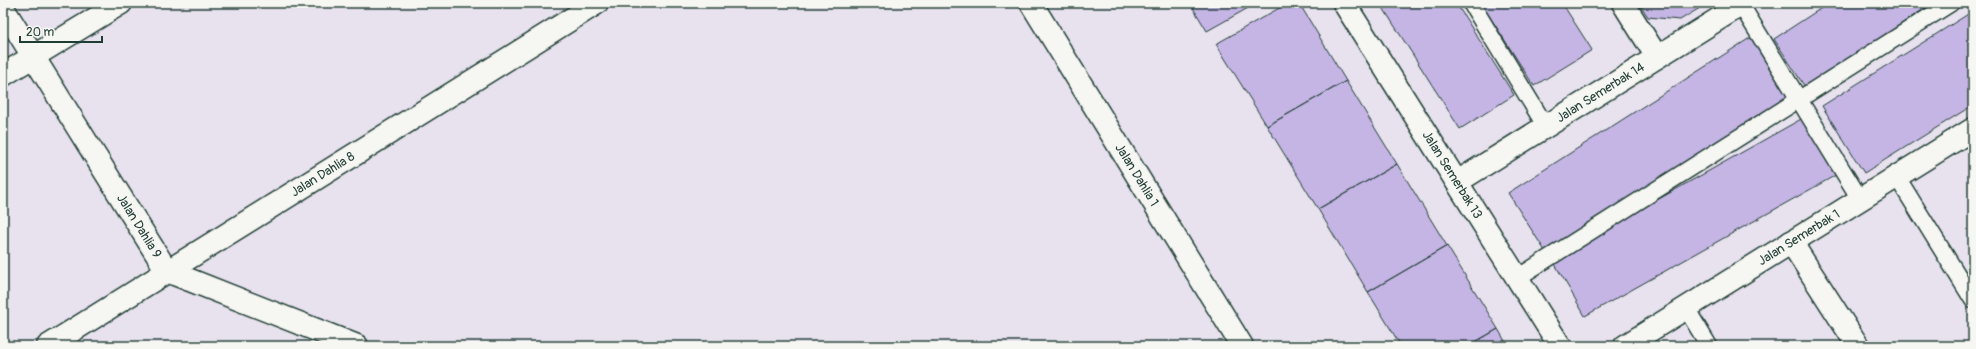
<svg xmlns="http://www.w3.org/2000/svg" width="1976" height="349" viewBox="0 0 1976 349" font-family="Pangolin,sans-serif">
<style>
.building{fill:#c5b5e5;stroke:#1f3d34}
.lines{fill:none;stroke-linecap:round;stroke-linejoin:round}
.lane-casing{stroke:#1f3d34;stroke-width:19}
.street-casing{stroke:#1f3d34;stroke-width:25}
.lane{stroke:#f6f6f2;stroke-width:16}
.street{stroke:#f6f6f2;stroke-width:22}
.labels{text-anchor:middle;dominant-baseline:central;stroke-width:4;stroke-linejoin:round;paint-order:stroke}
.street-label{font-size:13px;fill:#1f3d34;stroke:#f6f6f2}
</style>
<rect width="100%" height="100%" fill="#e7e2ee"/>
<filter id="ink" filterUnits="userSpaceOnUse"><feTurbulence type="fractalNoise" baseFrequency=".025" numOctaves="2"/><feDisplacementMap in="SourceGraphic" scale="8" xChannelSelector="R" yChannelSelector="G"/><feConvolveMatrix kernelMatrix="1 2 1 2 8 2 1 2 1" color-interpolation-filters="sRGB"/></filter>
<g filter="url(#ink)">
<path class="building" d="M 1190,3 L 1257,3 L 1207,31 Z
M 1288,3 L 1299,3 L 1346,81 L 1267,126 L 1216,44 Z
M 1380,3 L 1456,3 L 1514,95 L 1460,129 Z
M 1481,3 L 1562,3 L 1592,50 L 1534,86 Z
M 1639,3 L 1708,3 L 1680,20 L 1648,17 Z
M 1829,3 L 1933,3 L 1805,87 L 1774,39 Z
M 1973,11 L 1973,105 L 1864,173 L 1822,106 Z
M 1753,36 L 1792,97 L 1547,254 L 1508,193 Z
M 1346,81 L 1397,164 L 1318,209 L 1267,126 Z
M 1803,118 L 1836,175 L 1585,316 L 1552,259 Z
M 1397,164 L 1447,246 L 1368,292 L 1318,209 Z
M 1447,246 L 1498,329 L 1468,346 L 1401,346 L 1368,292 Z
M 1498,329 L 1508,346 L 1468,346 Z"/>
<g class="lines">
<defs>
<path id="lane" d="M 1471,3 L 1546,127
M 1741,5 L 1860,199
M 1897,177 L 1973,300
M 1517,278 L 1951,3
M 1686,308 L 1709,346"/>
<g id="street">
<path id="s1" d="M 1031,3 L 1242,346"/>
<path id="s2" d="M 1344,3 L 1560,346"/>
<path d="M 1623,3 L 1657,57"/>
<path id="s3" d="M 3,8 L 167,271 L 357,346"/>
<path d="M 3,75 L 121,3"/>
<path id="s4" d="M 1457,182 L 1744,3"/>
<path d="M 1791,242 L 1858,346"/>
<path id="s5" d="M 48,346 L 597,3"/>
<path id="s6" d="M 1625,346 L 1973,129"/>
</g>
</defs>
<use href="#lane" class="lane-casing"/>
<use href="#street" class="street-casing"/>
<use href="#lane" class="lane"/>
<use href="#street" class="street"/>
</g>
</g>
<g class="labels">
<g class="street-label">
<text stroke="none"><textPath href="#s4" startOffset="169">Jalan Semerbak 14</textPath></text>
<text stroke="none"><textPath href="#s1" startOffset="202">Jalan Dahlia 1</textPath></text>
<text stroke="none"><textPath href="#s2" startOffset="203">Jalan Semerbak 13</textPath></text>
<text stroke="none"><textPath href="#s5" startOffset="324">Jalan Dahlia 8</textPath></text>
<text stroke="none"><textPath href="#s3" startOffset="257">Jalan Dahlia 9</textPath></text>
<text stroke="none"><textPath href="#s6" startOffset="205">Jalan Semerbak 1</textPath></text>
</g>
</g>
<rect width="1976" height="349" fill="none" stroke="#f6f6f2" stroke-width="16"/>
<rect x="8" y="8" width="1960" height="333" fill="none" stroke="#1f3d34" stroke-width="1.5" filter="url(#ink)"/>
<path d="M20 36v6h82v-6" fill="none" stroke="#1f3d34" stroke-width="2"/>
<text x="26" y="36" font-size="12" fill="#1f3d34" stroke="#f6f6f2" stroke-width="3" paint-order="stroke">20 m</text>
</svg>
